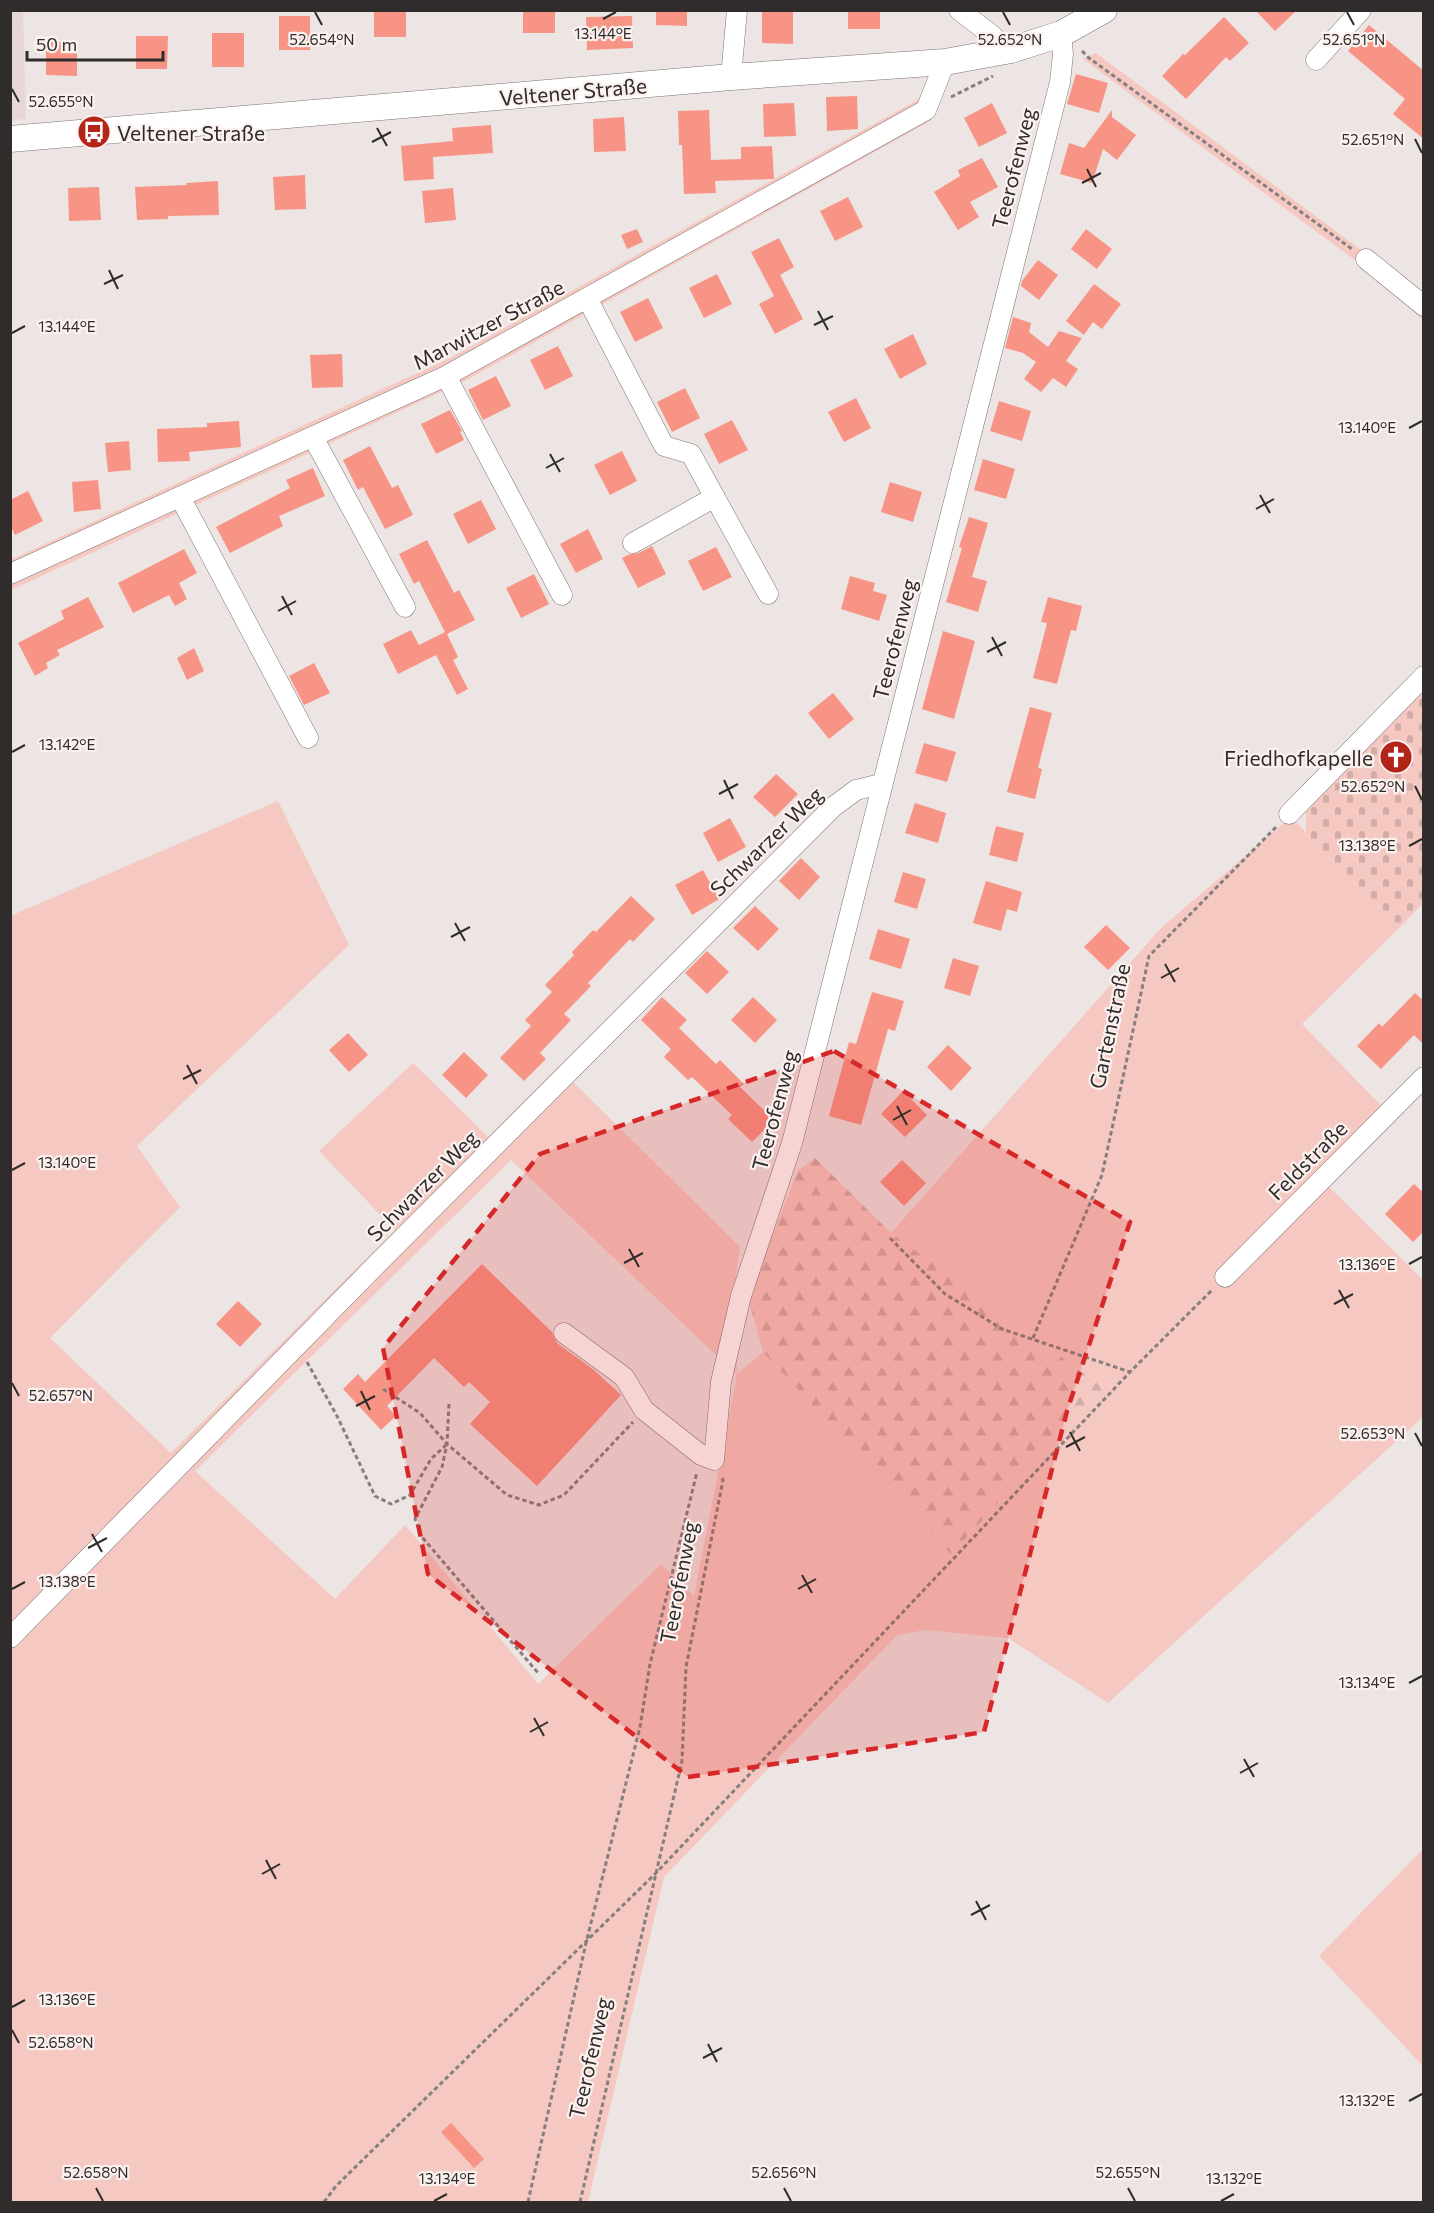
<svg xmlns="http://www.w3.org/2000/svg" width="1434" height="2213" viewBox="0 0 1434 2213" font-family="Commissioner,sans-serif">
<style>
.built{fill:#e8d8d5}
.green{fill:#f5c8c1;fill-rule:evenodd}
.forest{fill:url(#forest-firs)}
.cemetery{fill:url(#cemetery-stones)}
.building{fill:#f79485}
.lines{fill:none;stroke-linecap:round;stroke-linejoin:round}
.minor-casing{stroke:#7c7573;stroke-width:21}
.major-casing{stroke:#7c7573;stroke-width:27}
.path{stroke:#85807f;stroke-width:3;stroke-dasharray:4.5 3;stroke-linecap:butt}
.minor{stroke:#fff;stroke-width:20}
.major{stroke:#fff;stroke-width:26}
.marked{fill:#d62828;fill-opacity:0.2;stroke:#d62828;stroke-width:4.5;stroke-dasharray:12 8;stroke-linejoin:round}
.ticks{fill:none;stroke:#2f2c2b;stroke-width:2}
.labels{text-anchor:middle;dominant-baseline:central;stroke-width:4.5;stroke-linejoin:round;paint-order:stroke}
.street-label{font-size:21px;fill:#2f2c2b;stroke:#fbf2f0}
.poi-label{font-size:21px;fill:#2f2c2b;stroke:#fbf2f0;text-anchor:start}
.ticks-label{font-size:15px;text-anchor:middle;fill:#2f2c2b;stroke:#fbf2f0;stroke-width:4.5;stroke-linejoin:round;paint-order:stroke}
</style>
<defs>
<pattern id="forest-firs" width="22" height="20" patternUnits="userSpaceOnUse" patternTransform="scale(1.5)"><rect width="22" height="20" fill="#f5c8c1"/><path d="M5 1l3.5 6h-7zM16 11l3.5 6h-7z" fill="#d2aca6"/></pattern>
<pattern id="cemetery-stones" width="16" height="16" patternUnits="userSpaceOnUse" patternTransform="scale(1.5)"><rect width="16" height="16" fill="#f5c8c1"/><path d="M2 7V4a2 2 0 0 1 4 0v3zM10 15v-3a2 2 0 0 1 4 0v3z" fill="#d2aca6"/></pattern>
</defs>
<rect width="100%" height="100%" fill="#ede5e3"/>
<path class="built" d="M 11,10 L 23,11 L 26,119 L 11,120 Z"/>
<path class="green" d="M 1096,53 L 1423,296 L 1423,320 L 1367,269 L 1083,59 Z
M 921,98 L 932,120 L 465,381 L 11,590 L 10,560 L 450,358 Z
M 278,801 L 349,945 L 137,1146 L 180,1207 L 50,1338 L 171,1453 L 395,1230 L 319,1151 L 413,1063 L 488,1137 L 558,1067 L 740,1247 L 733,1295 L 737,1374 L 763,1352 L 951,1554 L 1104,1388 L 891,1233 L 1161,928 L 1291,817 L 1400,927 L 1302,1024 L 1389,1114 L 1324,1182 L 1423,1280 L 1423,1417 L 1108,1703 L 1008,1638 L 925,1630 L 897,1635 L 664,1877 L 588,2202 L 11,2202 L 10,916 ZM 511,1160 L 737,1375 L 694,1596 L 661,1564 L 538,1684 L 405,1525 L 335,1599 L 195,1471 Z
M 1423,1849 L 1423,2066 L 1319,1956 Z"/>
<path class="forest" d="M 815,1158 L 891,1233 L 1104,1388 L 951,1554 L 763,1352 L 748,1298 L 798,1170 Z"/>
<path class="cemetery" d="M 1423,687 L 1423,903 L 1400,927 L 1306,834 L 1306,807 Z"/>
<path class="building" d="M 374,10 L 406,10 L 406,37 L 374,37 Z
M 523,10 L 555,10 L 555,33 L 523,33 Z
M 656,10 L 687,10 L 687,26 L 656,25 Z
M 762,10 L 793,10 L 793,44 L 762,43 Z
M 848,10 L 880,10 L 880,29 L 848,29 Z
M 1255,10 L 1297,10 L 1275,31 Z
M 279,16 L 310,16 L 310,50 L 279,50 Z
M 632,16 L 633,48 L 587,50 L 586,17 Z
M 1224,17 L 1249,43 L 1230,61 L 1226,57 L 1186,99 L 1162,76 L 1183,54 L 1185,55 Z
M 1369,25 L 1424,71 L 1424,139 L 1393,114 L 1405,99 L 1348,51 Z
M 212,33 L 244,33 L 244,67 L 212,67 Z
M 136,36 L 168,36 L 167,69 L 136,69 Z
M 46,42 L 77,42 L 77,76 L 46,75 Z
M 1076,74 L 1108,83 L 1099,113 L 1067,104 Z
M 857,96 L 858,129 L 827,131 L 826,97 Z
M 794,103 L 796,136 L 764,137 L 763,104 Z
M 992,103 L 1007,133 L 979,147 L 964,118 Z
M 709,110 L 711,160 L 741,159 L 741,147 L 772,146 L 774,179 L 715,181 L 716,193 L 684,194 L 682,145 L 679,145 L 678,111 Z
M 1112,110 L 1112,117 L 1136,135 L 1117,160 L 1103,149 L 1092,183 L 1060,174 L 1069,143 L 1084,148 Z
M 624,117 L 626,151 L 594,152 L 593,119 Z
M 491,125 L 493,153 L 433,157 L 434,179 L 404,181 L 401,146 L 453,141 L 452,128 Z
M 982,158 L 998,187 L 970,202 L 979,217 L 958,230 L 934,192 L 960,176 L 958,170 Z
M 305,175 L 306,209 L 275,210 L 273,177 Z
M 218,181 L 219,215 L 168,216 L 168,219 L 137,220 L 135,187 L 187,185 L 186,183 Z
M 99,187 L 101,220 L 69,221 L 68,188 Z
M 453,188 L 456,220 L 425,223 L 422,191 Z
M 848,197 L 863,227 L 835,241 L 820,211 Z
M 637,229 L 643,242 L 627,249 L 621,235 Z
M 1086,229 L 1112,249 L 1097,269 L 1071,249 Z
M 779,238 L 794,267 L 780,275 L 803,319 L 775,334 L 759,304 L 774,296 L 751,252 Z
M 1038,260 L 1058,275 L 1039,300 L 1021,286 L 1022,281 Z
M 717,274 L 732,304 L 704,318 L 689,288 Z
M 1094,284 L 1121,304 L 1102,329 L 1093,322 L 1084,335 L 1066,321 Z
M 648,298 L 663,328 L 635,342 L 620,312 Z
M 1013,317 L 1031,323 L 1029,332 L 1048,347 L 1059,331 L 1082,338 L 1066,361 L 1078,369 L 1066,387 L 1053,378 L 1041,392 L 1024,379 L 1036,362 L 1023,353 L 1005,348 Z
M 913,334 L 927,364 L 900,379 L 884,349 Z
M 558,346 L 573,376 L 545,390 L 530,360 Z
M 342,354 L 343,387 L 312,388 L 310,355 Z
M 496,376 L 511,406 L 483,420 L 468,390 Z
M 685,388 L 700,418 L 672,432 L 657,402 Z
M 856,398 L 871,428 L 844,442 L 828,412 Z
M 999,401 L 1031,411 L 1022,441 L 990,431 Z
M 450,410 L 462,431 L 460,432 L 464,440 L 436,454 L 421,424 Z
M 732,420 L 748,450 L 719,464 L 704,434 Z
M 239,421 L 241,447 L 189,452 L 190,461 L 158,462 L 157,429 L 207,427 L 207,423 Z
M 129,441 L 131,470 L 108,472 L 105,443 Z
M 370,446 L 392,488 L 398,485 L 413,515 L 385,529 L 363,487 L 358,490 L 343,460 Z
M 622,451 L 637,481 L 610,495 L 594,465 Z
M 983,459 L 1015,469 L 1006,499 L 974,490 Z
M 313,468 L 325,496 L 279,516 L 283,526 L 230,553 L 216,527 L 290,488 L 286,480 Z
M 98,480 L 101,509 L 74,512 L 72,482 Z
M 890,482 L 922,492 L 913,522 L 881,512 Z
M 28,491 L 43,521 L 15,535 L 10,525 L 10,500 Z
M 481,500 L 496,529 L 468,544 L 453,514 Z
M 969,517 L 988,523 L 972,577 L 987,581 L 978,612 L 946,602 L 962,548 L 959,547 Z
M 588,529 L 603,559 L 576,573 L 560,544 Z
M 427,540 L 454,593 L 459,590 L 475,620 L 447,634 L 458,657 L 453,660 L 468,689 L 457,695 L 436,655 L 398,674 L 383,644 L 411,630 L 419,645 L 445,632 L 419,581 L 414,584 L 399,554 Z
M 652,546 L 666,574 L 638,588 L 622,558 L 630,554 L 639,553 Z
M 716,547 L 732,577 L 703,591 L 688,561 Z
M 184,549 L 197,573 L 179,583 L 187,599 L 175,606 L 169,595 L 133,613 L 118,583 Z
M 534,574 L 549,604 L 521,618 L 506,588 Z
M 850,576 L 875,583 L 873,591 L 887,595 L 879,621 L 841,609 Z
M 88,597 L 104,627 L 57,650 L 60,655 L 46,663 L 48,668 L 35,676 L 18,643 L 64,619 L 61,611 Z
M 1048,597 L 1082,606 L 1076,631 L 1071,630 L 1057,684 L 1033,678 L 1047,623 L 1041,622 Z
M 943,631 L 975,641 L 954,719 L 922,709 Z
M 194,648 L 204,671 L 187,680 L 177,658 Z
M 314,663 L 330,693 L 304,705 L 289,676 Z
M 833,693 L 854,719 L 829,739 L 808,713 Z
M 1030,707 L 1052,713 L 1038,768 L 1042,769 L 1035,799 L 1007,792 Z
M 924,743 L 956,752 L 947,782 L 915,773 Z
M 776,774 L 798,794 L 775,817 L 753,797 Z
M 915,803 L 946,813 L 938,843 L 905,833 Z
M 730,818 L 746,847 L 718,862 L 703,833 Z
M 996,826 L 1024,833 L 1017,862 L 989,855 Z
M 801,858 L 820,877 L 799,900 L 779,881 Z
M 703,870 L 719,899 L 692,915 L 675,885 Z
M 903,872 L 926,879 L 917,909 L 894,902 Z
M 986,881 L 1022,892 L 1017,912 L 1007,909 L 1001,931 L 973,923 Z
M 631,896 L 655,919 L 633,942 L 630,939 L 588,983 L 591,986 L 564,1014 L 571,1020 L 540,1053 L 546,1059 L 524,1081 L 500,1058 L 531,1026 L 525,1020 L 552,992 L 545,985 L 574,955 L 572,952 L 593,930 L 596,932 Z
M 755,906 L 779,929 L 758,951 L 733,928 Z
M 1106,925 L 1130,948 L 1108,970 L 1084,947 Z
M 878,929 L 910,939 L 901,969 L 869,959 Z
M 707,951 L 729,972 L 707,994 L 685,973 Z
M 953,958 L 979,966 L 970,996 L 944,988 Z
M 872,992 L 904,1001 L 895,1031 L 888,1029 L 861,1125 L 829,1116 L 849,1042 L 856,1044 Z
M 1415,993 L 1424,1001 L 1424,1045 L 1414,1035 L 1381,1069 L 1357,1046 L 1379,1023 L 1382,1027 Z
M 662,997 L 687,1020 L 679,1028 L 716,1064 L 720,1060 L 744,1084 L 740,1087 L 774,1120 L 752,1142 L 728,1119 L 732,1115 L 692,1077 L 688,1080 L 664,1057 L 671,1049 L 641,1020 Z
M 753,997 L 777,1020 L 755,1043 L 731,1020 Z
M 348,1033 L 368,1055 L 349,1072 L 329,1050 Z
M 948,1045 L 972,1068 L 951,1091 L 927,1067 Z
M 464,1052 L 488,1075 L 466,1098 L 442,1075 Z
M 903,1091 L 927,1115 L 905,1137 L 881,1114 Z
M 902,1160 L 926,1183 L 904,1206 L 880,1182 Z
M 1414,1184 L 1424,1193 L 1424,1231 L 1413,1242 L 1385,1214 Z
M 482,1264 L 552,1332 L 557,1343 L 594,1370 L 621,1395 L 537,1486 L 470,1424 L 490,1402 L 469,1382 L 464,1387 L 434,1358 L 387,1406 L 396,1416 L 381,1430 L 343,1389 L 358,1374 L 365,1382 Z
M 238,1301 L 262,1324 L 240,1347 L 216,1324 Z
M 451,2123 L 484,2159 L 474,2168 L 441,2132 Z"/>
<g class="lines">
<defs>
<path id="minor" d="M 959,10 L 993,36
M 1316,60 L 1361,10
M 731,77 L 737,10
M 1366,259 L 1424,306
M 587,298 L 664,446 L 691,454 L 768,594
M 446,376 L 562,595
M 313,437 L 405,607
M 180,497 L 308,738
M 633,543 L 715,497
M 10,574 L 446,376 L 926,110 L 945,62
M 1289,814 L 1424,676
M 1225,1277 L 1424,1077
M 564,1333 L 624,1377 L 644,1410 L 701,1455 L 714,1460 L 721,1382 L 741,1296 L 792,1143 L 1060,82 L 1063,54 L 1061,34
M 10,1638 L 374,1267 L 833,807 L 856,790 L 881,784"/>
<path id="major" d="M 10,139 L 731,77 L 945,62 L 1011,50 L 1061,34 L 1104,10"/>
</defs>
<use href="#minor" class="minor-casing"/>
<use href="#major" class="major-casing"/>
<path class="path" d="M 1082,51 L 1089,58 L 1352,249
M 951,97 L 993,76
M 890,1238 L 945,1294 L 1002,1329 L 1130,1372
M 1033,1338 L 1102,1175 L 1149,956 L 1277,826
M 307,1362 L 337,1416 L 375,1496 L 391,1504 L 410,1495 L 431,1459 L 446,1445
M 383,1389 L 420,1413 L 447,1444 L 507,1495 L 539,1505 L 564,1495 L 633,1422
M 449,1404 L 447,1444 L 442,1467 L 415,1519 L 422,1537 L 539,1674
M 324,2202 L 336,2186 L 657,1872 L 1130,1372 L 1213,1289
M 528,2202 L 586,1943 L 640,1727 L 650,1664 L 697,1472
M 580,2202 L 682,1761 L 686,1667 L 723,1480 L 721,1476"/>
<use href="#minor" class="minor"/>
<use href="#major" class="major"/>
</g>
<path class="marked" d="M 834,1051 L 1130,1222 L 1067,1411 L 984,1732 L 688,1777 L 428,1574 L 383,1348 L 540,1154 Z"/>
<path class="ticks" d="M 315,12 L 322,25M 1003,12 L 1010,25M 1347,12 L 1354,25M 603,19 L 616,12M 12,89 L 19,102M 377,128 L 387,146M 1415,139 L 1422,153M 372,142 L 391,132M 1087,169 L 1096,187M 1082,183 L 1101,173M 109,270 L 118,289M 104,284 L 123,275M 818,311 L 828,330M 814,325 L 833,316M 12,333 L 25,326M 1409,428 L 1422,421M 550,454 L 560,472M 546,468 L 564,458M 1260,495 L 1270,513M 1256,509 L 1274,499M 282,596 L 292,615M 278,611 L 296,601M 992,637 L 1002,656M 987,652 L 1006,642M 12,752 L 25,745M 724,780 L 733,799M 1415,786 L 1422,800M 719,794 L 738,784M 1409,846 L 1422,839M 455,923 L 465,941M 451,937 L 470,927M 1165,964 L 1175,982M 1161,978 L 1179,968M 187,1065 L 197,1084M 183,1079 L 201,1070M 897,1106 L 907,1125M 893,1120 L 911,1110M 12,1170 L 25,1163M 629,1249 L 639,1267M 624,1263 L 643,1253M 1409,1264 L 1422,1257M 1339,1290 L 1349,1308M 1334,1304 L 1353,1294M 12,1383 L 19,1396M 361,1391 L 370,1410M 356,1406 L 375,1396M 1070,1432 L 1080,1451M 1415,1433 L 1422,1446M 1066,1447 L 1085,1437M 92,1534 L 102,1552M 88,1548 L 107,1538M 802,1575 L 812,1593M 12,1589 L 25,1582M 798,1589 L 816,1579M 1409,1683 L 1422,1676M 534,1718 L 544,1736M 530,1732 L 548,1722M 1244,1759 L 1254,1777M 1240,1773 L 1258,1763M 266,1860 L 276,1879M 262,1874 L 280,1864M 976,1901 L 986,1920M 971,1915 L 990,1905M 12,2007 L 25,2000M 12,2030 L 19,2043M 708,2044 L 717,2062M 703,2058 L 722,2048M 1409,2101 L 1422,2094M 96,2188 L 103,2201M 784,2188 L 791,2201M 1128,2188 L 1135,2201M 434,2201 L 447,2194M 1221,2201 L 1234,2194"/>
<defs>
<symbol id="bus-disc" viewBox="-11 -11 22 22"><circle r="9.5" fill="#b32419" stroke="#fbf2f0"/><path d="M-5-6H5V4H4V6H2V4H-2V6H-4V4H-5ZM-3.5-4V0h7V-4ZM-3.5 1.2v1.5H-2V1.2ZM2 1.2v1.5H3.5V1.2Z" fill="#fff"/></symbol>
<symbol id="church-disc" viewBox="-11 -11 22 22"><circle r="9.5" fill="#b32419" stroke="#fbf2f0"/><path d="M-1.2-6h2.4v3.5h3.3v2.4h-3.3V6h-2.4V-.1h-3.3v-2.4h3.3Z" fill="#fff"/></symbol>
</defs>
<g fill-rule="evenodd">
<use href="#bus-disc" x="75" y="113" width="38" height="38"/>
<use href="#church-disc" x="1377" y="738" width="38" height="38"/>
</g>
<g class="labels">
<g class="street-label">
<text transform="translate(573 91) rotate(-5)">Veltener Straße</text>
<text transform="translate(1013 168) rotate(-76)">Teerofenweg</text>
<text transform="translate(488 324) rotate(-28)">Marwitzer Straße</text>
<text transform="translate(894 639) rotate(-76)">Teerofenweg</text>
<text transform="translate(766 841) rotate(-44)">Schwarzer Weg</text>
<text transform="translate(1109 1026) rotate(-78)">Gartenstraße</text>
<text transform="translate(774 1110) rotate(-75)">Teerofenweg</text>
<text transform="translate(1307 1160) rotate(-45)">Feldstraße</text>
<text transform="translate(422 1185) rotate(-45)">Schwarzer Weg</text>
<text transform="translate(678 1582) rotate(-79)">Teerofenweg</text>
<text transform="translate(589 2058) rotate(-77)">Teerofenweg</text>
</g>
<g class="poi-label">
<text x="117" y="132">Veltener Straße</text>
<text x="1373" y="757" text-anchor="end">Friedhofkapelle</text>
</g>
</g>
<g class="ticks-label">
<text x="603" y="39">13.144°E</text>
<text x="322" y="45">52.654°N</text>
<text x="1010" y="45">52.652°N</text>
<text x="1354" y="45">52.651°N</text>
<text x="61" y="107">52.655°N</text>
<text x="1373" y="145">52.651°N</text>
<text x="67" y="332">13.144°E</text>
<text x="1367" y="433">13.140°E</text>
<text x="67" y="750">13.142°E</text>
<text x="1373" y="792">52.652°N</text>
<text x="1367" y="851">13.138°E</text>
<text x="67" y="1168">13.140°E</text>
<text x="1367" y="1270">13.136°E</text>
<text x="61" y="1401">52.657°N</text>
<text x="1373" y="1439">52.653°N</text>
<text x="67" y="1587">13.138°E</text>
<text x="1367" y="1688">13.134°E</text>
<text x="67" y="2005">13.136°E</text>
<text x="61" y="2048">52.658°N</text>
<text x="1367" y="2106">13.132°E</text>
<text x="96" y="2178">52.658°N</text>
<text x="784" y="2178">52.656°N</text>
<text x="1128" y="2178">52.655°N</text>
<text x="447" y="2184">13.134°E</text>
<text x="1234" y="2184">13.132°E</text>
</g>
<rect width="1434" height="2213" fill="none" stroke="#2f2c2b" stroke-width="24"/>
<path d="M27 51v9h136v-9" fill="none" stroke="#2f2c2b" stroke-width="3"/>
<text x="36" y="51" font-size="18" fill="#2f2c2b" stroke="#fbf2f0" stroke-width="4.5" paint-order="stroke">50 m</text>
</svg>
